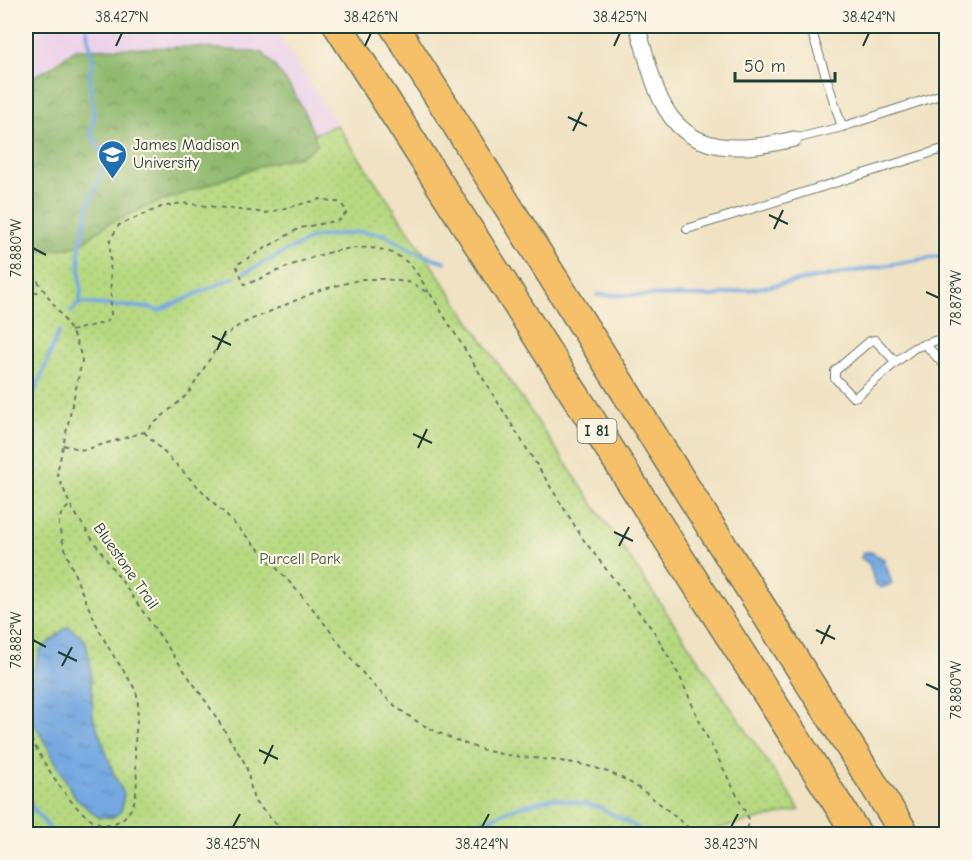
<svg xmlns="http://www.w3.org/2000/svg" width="972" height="860" viewBox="0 0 972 860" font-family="'Comic Neue',sans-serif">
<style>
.built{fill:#ecd1ea}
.grass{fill:url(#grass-dots);stroke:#6b8b5a;stroke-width:1.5}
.forest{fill:url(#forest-crowns);stroke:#587b52;stroke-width:1.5}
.water{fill:url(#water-ripples);stroke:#4a728a;stroke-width:1.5}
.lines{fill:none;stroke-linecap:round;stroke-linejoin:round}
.stream{stroke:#74a8e1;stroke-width:4}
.service-casing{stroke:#687766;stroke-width:10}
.minor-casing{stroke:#687766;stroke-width:17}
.motorway-casing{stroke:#687766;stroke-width:31}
.path{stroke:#687766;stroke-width:2;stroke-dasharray:4.5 4.5;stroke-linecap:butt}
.service{stroke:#fff;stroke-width:8}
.minor{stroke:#fff;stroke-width:15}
.motorway{stroke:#f6c06b;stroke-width:28}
.ticks{fill:none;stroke:#1f3d34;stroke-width:2}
.labels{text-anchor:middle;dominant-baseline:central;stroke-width:4.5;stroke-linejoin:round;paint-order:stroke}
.shield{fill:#fcf5e5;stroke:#617469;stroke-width:1.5}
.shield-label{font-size:15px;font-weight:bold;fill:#1f3d34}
.poi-label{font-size:16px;fill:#1f3d34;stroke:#fcf5e5;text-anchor:start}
.park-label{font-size:16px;fill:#3d5c43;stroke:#fcf5e5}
.street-label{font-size:16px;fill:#1f3d34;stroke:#fcf5e5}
.neatline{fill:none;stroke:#1f3d34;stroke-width:2}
.ticks-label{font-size:15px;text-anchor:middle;fill:#1f3d34}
</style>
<defs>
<pattern id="grass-dots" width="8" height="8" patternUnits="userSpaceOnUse" patternTransform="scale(1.5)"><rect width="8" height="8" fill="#b7d981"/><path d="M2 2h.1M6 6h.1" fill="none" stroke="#9dbb70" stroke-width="1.8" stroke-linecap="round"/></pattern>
<pattern id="forest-crowns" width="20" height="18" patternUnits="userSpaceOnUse" patternTransform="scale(1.5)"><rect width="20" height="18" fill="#91b96f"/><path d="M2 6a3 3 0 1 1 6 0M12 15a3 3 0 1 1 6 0" fill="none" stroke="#76985c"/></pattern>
<pattern id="water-ripples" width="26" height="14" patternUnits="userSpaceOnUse" patternTransform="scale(1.5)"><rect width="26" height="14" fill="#74a8e1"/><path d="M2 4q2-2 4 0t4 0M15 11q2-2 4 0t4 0" fill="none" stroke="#5f8ab7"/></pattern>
</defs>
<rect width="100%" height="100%" fill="#fcf5e5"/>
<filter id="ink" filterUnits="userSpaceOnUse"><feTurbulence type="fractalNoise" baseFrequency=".0167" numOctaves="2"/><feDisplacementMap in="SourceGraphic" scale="12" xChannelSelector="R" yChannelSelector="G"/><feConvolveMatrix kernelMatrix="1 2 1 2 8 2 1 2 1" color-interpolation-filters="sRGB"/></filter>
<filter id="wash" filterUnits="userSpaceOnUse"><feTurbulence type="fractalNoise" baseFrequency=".008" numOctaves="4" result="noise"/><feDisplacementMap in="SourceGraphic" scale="24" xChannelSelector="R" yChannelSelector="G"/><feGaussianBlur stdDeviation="1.35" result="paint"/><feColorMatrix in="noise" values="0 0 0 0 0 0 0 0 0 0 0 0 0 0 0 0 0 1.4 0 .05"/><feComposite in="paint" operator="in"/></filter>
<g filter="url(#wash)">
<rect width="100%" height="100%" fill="#f0e2c3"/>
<path class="built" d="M 26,26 L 274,26 L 337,125 L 29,245 L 26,234 Z"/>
<path class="grass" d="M 337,125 L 800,810 L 692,834 L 26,834 L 26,247 Z"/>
<path class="forest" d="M 198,47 L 263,53 C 289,82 306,107 317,145 L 301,156 L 269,163 L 148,206 L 108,224 L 78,246 L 41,252 L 26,233 L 26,77 L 29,79 L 50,68 L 75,49 Z"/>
<path class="water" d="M 863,552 L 871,552 L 884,559 L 892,584 L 881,588 L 875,584 L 869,564 L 861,558 Z
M 68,626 L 85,640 L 90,660 L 93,716 L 115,777 L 124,794 L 121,811 L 113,817 L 98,817 L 76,799 L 26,708 L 26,698 L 40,650 Z"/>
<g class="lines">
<path class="stream" d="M 244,273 L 314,237 L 360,232 L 383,234 L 417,253 L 445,262
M 597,295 L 713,296 L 946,255
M 79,303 L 151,308 L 158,311 L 235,277
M 71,312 L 79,303 L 81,292 L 79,252 L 88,208 L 104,165 L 100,150 L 91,133 L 94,115 L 89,76 L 93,62 L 86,26
M 26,415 L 59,331
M 26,799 L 54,834
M 462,834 L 484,821 L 515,808 L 553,798 L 599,807 L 649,834"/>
</g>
</g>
<g filter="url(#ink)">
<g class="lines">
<defs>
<path id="service" d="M 810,26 L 842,127
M 794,139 L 842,127 L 946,93
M 687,229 L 946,148
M 875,340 L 896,362 L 857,396 L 853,397 L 835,378 L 835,371 L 870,341 Z
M 925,344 L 946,367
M 896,362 L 914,348 L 946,337"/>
<path id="minor" d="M 637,26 C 645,50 650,77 661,100 C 688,158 744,151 794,139
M 26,258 L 26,260"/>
<path id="motorway" d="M 338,26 L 857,834
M 394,26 L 905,834"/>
</defs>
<use href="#service" class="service-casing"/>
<use href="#minor" class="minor-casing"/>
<use href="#motorway" class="motorway-casing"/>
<path class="path" d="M 33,273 C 49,302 76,327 82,361 L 57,473 L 70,505 L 88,533 L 209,706 L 246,765 L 254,801 L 286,834
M 26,297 L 42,290
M 71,331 L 106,322 L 111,317 L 110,240 L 119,225 L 161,207 L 182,203 L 266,213 L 321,199 L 341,203 L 347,212 L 340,220 L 300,228 L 236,265 L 245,285 C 289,267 369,223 411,266 C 418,274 424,284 429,293
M 144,432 C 197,486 251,539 301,595 C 342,641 369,696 425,726 C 449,738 475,749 501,754 C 537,760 573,759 608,772 C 644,786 667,811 696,834
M 63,445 L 84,450 L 144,432 L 188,394 L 224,336 L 241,324 L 320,290 L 362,279 L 385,279 L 412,283 L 431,295 L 583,539 L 655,633 L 680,677 L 703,729 L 749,819 L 747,834
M 26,731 C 41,755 83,842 119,821 C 143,807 136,775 135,751 C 134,737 141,704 136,692 C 130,678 118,664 110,650 C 97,629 60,546 59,524 C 59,515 64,510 70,505"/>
<use href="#service" class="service"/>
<use href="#minor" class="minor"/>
<use href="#motorway" class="motorway"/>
</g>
</g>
<path class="ticks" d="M 116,46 L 122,33M 365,46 L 371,33M 614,46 L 620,33M 863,46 L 869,33M 568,117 L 587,126M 573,131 L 582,112M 769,215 L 788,224M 774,229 L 783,210M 33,248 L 46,255M 926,292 L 939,298M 212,336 L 231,345M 217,350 L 226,331M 413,434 L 432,443M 418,448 L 427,429M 614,532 L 633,541M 619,546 L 629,527M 816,630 L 835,639M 33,640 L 46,647M 821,644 L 830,625M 58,652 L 77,661M 62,666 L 72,647M 926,684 L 939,690M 259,750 L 278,759M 264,764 L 273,745M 233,827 L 240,814M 482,827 L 489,814M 731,827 L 738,814"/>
<defs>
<symbol id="university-pin" viewBox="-11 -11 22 30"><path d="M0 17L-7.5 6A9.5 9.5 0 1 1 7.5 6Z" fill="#1f6fb2" stroke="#fcf5e5"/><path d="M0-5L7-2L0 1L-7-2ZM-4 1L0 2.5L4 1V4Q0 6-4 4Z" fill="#fff"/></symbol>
</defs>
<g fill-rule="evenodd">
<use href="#university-pin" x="96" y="138" width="33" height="45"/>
</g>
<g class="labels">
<rect class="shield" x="577.5" y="419" width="39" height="24" rx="4.5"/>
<g class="shield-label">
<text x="597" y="431">I 81</text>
</g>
<g class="poi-label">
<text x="133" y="145">James Madison<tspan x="133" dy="18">University</tspan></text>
</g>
<g class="park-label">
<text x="300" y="559">Purcell Park</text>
</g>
<g class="street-label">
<text transform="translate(126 566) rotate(55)">Bluestone Trail</text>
</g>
</g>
<rect width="972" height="860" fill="none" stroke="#fcf5e5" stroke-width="66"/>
<path d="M735 72v9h100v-9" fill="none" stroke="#1f3d34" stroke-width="3"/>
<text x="744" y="72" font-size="18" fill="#1f3d34" stroke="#fcf5e5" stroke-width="4.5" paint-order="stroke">50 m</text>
<rect x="33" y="33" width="906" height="794" class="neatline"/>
<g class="ticks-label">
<text x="122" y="22">38.427°N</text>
<text x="371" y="22">38.426°N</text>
<text x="620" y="22">38.425°N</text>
<text x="869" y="22">38.424°N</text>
<text transform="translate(16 248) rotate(-90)" y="5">78.880°W</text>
<text transform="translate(956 298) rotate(-90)" y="5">78.878°W</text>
<text transform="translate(16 640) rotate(-90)" y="5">78.882°W</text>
<text transform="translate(956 690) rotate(-90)" y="5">78.880°W</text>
<text x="233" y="849">38.425°N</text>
<text x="482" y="849">38.424°N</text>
<text x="731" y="849">38.423°N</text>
</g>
</svg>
